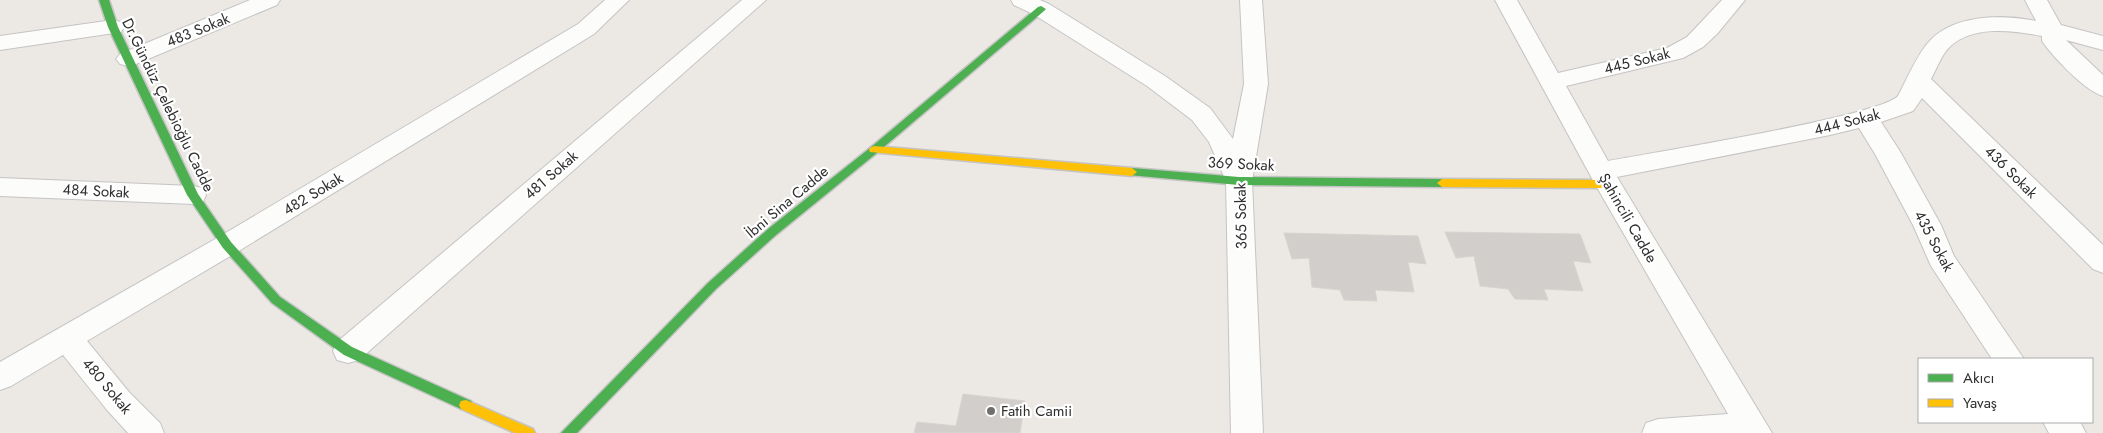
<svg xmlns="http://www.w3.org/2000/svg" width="2103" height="433" viewBox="0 0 2103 433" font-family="Jost,sans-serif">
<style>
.building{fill:#d1cecb;stroke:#d7d4d0}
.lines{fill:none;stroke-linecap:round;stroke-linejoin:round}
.street-casing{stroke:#c5c4c5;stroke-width:2}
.fast-casing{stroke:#c5c4c5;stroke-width:3}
.slow-casing{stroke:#c5c4c5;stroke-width:3}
.street{fill:#fcfcfb;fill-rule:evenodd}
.fast{fill:#4caf50;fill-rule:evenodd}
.slow{fill:#ffc107;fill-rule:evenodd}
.poi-dot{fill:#706f6e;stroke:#fff;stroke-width:2}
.labels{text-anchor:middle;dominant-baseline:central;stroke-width:4.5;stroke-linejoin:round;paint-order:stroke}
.street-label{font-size:15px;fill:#2e2e2e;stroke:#fff}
.poi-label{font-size:15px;fill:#2e2e2e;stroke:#fff;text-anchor:start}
</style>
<rect width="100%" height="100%" fill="#ece8e4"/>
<path class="building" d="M 1445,232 L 1580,234 L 1591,263 L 1573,261 L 1583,291 L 1544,289 L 1548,300 L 1515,299 L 1508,289 L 1480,286 L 1474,256 L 1456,258 Z
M 1284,233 L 1418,236 L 1426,264 L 1408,262 L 1414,292 L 1375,290 L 1377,301 L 1344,300 L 1340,290 L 1312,287 L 1309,258 L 1292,259 Z
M 963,394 L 1025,401 L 1020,433 L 914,433 L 917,422 L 956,426 Z"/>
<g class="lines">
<defs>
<path id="street" d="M 250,0 L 280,0 L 277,5 L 136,64 L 128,66 L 120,64 L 116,59 L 120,54 Z
M 605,0 L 629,0 L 594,34 L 237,252 L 87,341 L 129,392 L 160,423 L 164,433 L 128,433 L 107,410 L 63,355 L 11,386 L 0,390 L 0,362 L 217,238 L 578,24 Z
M 742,0 L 766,0 L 359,360 L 348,363 L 337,360 L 333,351 L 337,342 Z
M 1011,0 L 1040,0 L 1049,4 L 1165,76 L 1210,108 L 1233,139 L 1244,84 L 1240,0 L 1262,0 L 1268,84 L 1252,181 L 1263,433 L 1231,433 L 1226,181 L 1209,142 L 1192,120 L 1147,86 L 1033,14 L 1014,5 Z
M 1495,0 L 1517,0 L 1558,73 L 1667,48 L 1687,37 L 1722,0 L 1745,0 L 1717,34 L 1703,47 L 1683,58 L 1566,86 L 1608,161 C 1650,153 1881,116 1898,96 C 1907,79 1915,59 1927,44 C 1951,14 2001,14 2036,21 L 2025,0 L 2047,0 L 2061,25 L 2103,36 L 2103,50 L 2066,40 L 2103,75 L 2103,96 C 2085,91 2053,57 2042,41 L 2042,36 C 2012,30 1968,24 1946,51 C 1940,59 1936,70 1931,79 L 2103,245 L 2103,273 L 2093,269 L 1922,98 L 1913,111 L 1881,122 L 1901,153 L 1941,225 L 1954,256 L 2024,359 L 1992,359 L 1931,266 L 1913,225 L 1875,154 L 1859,128 L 1830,135 L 1617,177 L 1772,433 L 1642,433 L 1646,423 L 1658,419 L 1728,414 L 1595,184 Z
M 113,20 L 121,22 L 124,27 L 121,32 L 0,50 L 0,36 Z
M 0,178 L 193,186 L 203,188 L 206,195 L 203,202 L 193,204 L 0,196 Z
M 2043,422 L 2080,422 L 2086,433 L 2049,433 Z"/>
<path id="fast" d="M 99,0 L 109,0 L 118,27 L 198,194 L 231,242 L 280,297 L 352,347 L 471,401 L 473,405 L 471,409 L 466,410 L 461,409 L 344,355 L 272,303 L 223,248 L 187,195 L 108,27 Z
M 1041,6 L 1046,9 L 1044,11 L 878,152 L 776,235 L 716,289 L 577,433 L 561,433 L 708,283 L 768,229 L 870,148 L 1038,7 Z
M 1132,168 L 1239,177 L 1442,179 L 1447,183 L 1442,187 L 1239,185 L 1128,175 L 1127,172 L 1128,169 Z"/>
<path id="slow" d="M 874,146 L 1132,168 L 1137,172 L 1132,176 L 870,152 L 869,150 L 870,148 Z
M 1442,179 L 1608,180 L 1613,184 L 1608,188 L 1442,187 L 1437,183 Z
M 466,400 L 533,429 L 535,433 L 515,433 L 461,409 L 459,405 L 461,401 Z"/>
</defs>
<use href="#street" class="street-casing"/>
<use href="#fast" class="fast-casing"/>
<use href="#slow" class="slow-casing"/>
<use href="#street" class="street"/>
<use href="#fast" class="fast"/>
<use href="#slow" class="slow"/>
</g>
<circle class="poi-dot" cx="991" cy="411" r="5"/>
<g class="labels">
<g class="street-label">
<text transform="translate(198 30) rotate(-22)">483 Sokak</text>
<text transform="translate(1637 61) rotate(-14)">445 Sokak</text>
<text transform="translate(168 105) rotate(64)">Dr.Gündüz Çelebioğlu Cadde</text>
<text transform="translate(1847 122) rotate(-14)">444 Sokak</text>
<text transform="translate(1241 164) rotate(3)">369 Sokak</text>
<text transform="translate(2011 172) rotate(45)">436 Sokak</text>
<text transform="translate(551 175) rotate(-41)">481 Sokak</text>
<text transform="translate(96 191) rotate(3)">484 Sokak</text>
<text transform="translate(313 194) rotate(-31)">482 Sokak</text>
<text transform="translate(787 202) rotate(-40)">İbni Sina Cadde</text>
<text transform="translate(1241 216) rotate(-91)">365 Sokak</text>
<text transform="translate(1628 218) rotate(60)">Şahincili Cadde</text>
<text transform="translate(1934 241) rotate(62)">435 Sokak</text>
<text transform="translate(107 386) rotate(50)">480 Sokak</text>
</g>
<g class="poi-label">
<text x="1001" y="411">Fatih Camii</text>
</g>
</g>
<rect x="1918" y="358" width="175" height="65" fill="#ffffff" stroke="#ababab"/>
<rect x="1928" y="374" width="25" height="8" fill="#4caf50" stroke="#ababab"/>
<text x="1963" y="383" font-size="15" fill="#2e2e2e">Akıcı</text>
<rect x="1928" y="399" width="25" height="8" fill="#ffc107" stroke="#ababab"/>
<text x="1963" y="408" font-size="15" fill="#2e2e2e">Yavaş</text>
</svg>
